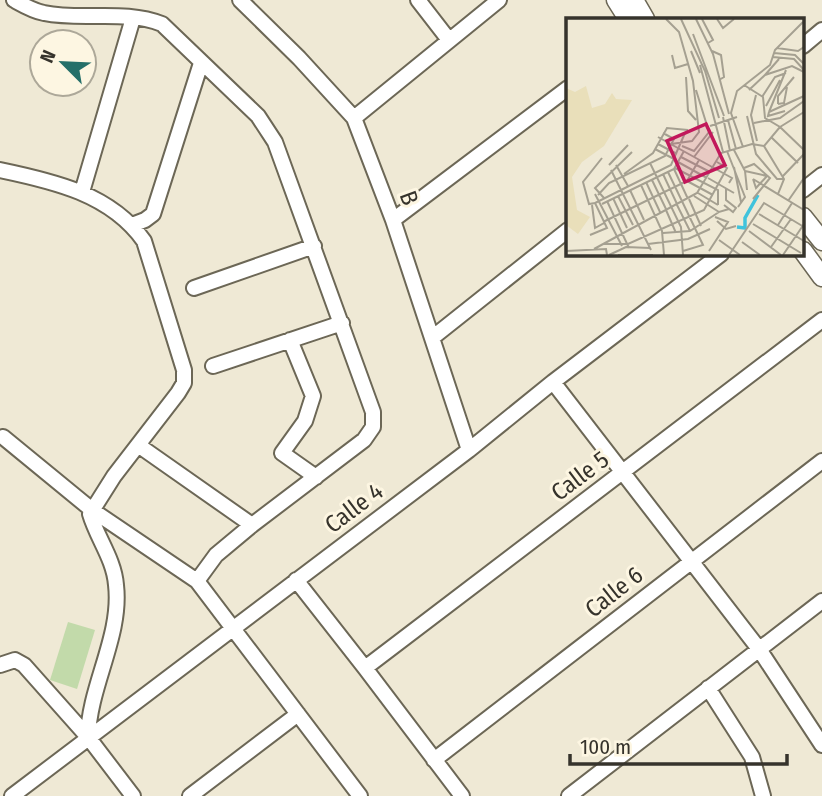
<svg xmlns="http://www.w3.org/2000/svg" width="822" height="796" viewBox="0 0 822 796" font-family="'Fira Sans Condensed',sans-serif">
<style>
.green{fill:#c2daaa}
.lines{fill:none;stroke-linecap:round;stroke-linejoin:round}
.minor-casing{stroke:#6c6756;stroke-width:18}
.tertiary-casing{stroke:#6c6756;stroke-width:21}
.minor{stroke:#fff;stroke-width:14}
.tertiary{stroke:#fff;stroke-width:18}
.labels{text-anchor:middle;dominant-baseline:central;stroke-width:6;stroke-linejoin:round;paint-order:stroke}
.street-label{font-size:24px;fill:#36332c;stroke:#fdf6e2}
.inset-river{fill:none;stroke:#40c3dc;stroke-width:3.5}
.inset-road{fill:none;stroke:#a5a091;stroke-width:2}
.view{fill:#c2185b;fill-opacity:0.15;stroke:#c2185b;stroke-width:3.5}
.inset-edge{fill:none;stroke:#36332c;stroke-width:3.5}
</style>
<rect width="100%" height="100%" fill="#efe9d5"/>
<path class="green" d="M 68,622 L 95,630 L 77,689 L 50,680 Z"/>
<g class="lines">
<defs>
<path id="minor" d="M 14,0 C 23,5 33,11 44,13 C 83,21 124,9 162,24 L 258,116 L 275,142 L 373,412 L 373,427 L 364,440 L 252,525 L 216,555 L 197,581
M 240,0 L 299,58 L 354,118 L 393,220 L 469,450
M 418,0 L 449,40
M 803,46 L 822,30
M 354,118 L 499,0
M 0,170 C 53,181 111,194 144,241 L 184,370 L 184,383 L 178,393 L 114,476 L 90,514 C 97,538 114,559 116,585 C 122,636 89,686 88,737
M 803,190 L 822,175
M 82,192 L 133,18
M 393,220 L 568,88
M 132,225 L 145,220 L 153,214 L 201,63
M 194,288 L 314,246
M 432,338 L 568,230
M 290,340 L 313,396 L 305,421 L 282,453 L 316,477
M 213,366 L 342,323
M 553,382 L 759,649 L 822,745
M 3,437 L 92,510 L 197,581 L 360,796
M 138,445 L 252,525
M 296,580 L 365,668 L 462,796
M 0,665 L 15,660 L 24,665 L 88,737 L 133,796
M 365,668 L 822,320
M 708,688 L 752,757 L 763,796
M 434,760 L 822,461
M 12,796 L 469,450 L 553,382 L 721,254
M 190,796 L 298,714
M 569,796 L 822,601"/>
<path id="tertiary" d="M 616,0 L 628,19
M 634,0 L 645,19
M 803,217 L 822,241
M 803,251 L 822,277"/>
</defs>
<use href="#minor" class="minor-casing"/>
<use href="#tertiary" class="tertiary-casing"/>
<use href="#minor" class="minor"/>
<use href="#tertiary" class="tertiary"/>
</g>
<g class="labels">
<g class="street-label">
<text transform="translate(409 198) rotate(70)">B</text>
<text transform="translate(580 476) rotate(-37)">Calle 5</text>
<text transform="translate(354 508) rotate(-37)">Calle 4</text>
<text transform="translate(614 592) rotate(-38)">Calle 6</text>
</g>
</g>
<g transform="translate(566 18)">
<rect width="238" height="238" fill="#efe9d5"/>
<path d="M 20,68 L 26,90 L 39,86 L 46,75 L 50,81 L 66,82 L 38,128 L 16,144 L 6,159 L 11,192 L 24,199 L 12,216 L 0,207 L 0,70 L 9,74 Z" fill="#e9dfba"/>
<path class="inset-river" d="M 171,209 L 179,210 L 179,200 L 192,177"/>
<path class="inset-road" d="M 100,1 L 113,14 L 127,63 L 133,114 L 126,123 L 105,126M 115,1 L 139,53 L 153,100M 130,1 L 147,36 L 163,96M 136,1 L 147,22 L 142,25M 151,1 L 157,10 L 168,1M 127,16 L 158,98M 211,30 L 232,33 L 238,29M 125,33 L 134,55M 146,33 L 155,37 L 158,59 L 153,62M 208,35 L 229,37 L 238,46M 106,37 L 109,50 L 122,46M 207,39 L 228,41 L 238,52M 134,47 L 157,134M 199,57 L 213,41M 120,59 L 122,93 L 130,102M 178,67 L 197,79 L 199,100 L 214,109 L 198,128 L 218,161 L 212,176M 183,72 L 199,57 L 226,48 L 238,54M 190,77 L 185,97 L 191,123M 196,79 L 209,59 L 220,55M 212,86 L 212,78 L 228,59M 212,86 L 218,85 L 221,69M 200,88 L 214,62M 203,94 L 220,52M 203,94 L 238,78M 203,94 L 202,98 L 219,93M 181,98 L 190,136 L 211,161 L 218,161M 157,99 L 164,133M 162,102 L 170,131M 188,105 L 214,100 L 238,83M 144,108 L 171,99M 214,109 L 238,132M 214,109 L 238,94M 92,119 L 166,160 L 163,165M 205,119 L 232,145M 92,126 L 111,136M 116,128 L 128,133 L 143,114 L 130,72M 177,129 L 165,95 L 171,73 L 204,47 L 209,32 L 237,4M 89,131 L 108,141M 168,132 L 179,153 L 181,172M 161,133 L 179,179 L 172,189M 115,139 L 144,154M 128,139 L 147,114M 112,144 L 141,160M 84,145 L 115,209 L 117,237M 43,147 L 62,127M 50,147 L 62,168M 168,149 L 175,184M 109,150 L 152,172 L 152,187M 178,150 L 188,146 L 204,160 L 187,181M 108,151 L 122,181M 45,152 L 85,232M 179,153 L 201,158 L 190,170 L 187,161M 102,154 L 137,227 L 117,233M 58,156 L 87,135 L 101,110 L 122,112M 97,156 L 111,186M 217,158 L 238,136M 142,160 L 168,175M 187,161 L 238,192M 86,162 L 100,191M 121,163 L 147,177M 80,164 L 94,194M 75,167 L 96,213 L 98,237M 64,172 L 78,202M 132,175 L 152,187M 29,176 L 56,228M 32,177 L 43,165 L 99,138 L 108,121 L 97,115M 52,178 L 67,207M 128,178 L 153,194 L 163,191M 38,180 L 29,170 L 66,134M 47,180 L 61,210M 123,181 L 135,208M 41,183 L 63,230M 222,183 L 238,160M 29,185 L 23,186 L 17,164 L 36,140M 36,186 L 108,151 L 118,133M 26,187 L 29,210 L 38,205M 111,187 L 124,213M 158,187 L 167,194 L 170,190 L 160,182 L 160,170M 100,192 L 110,215M 193,196 L 238,223M 151,203 L 160,211 L 170,208M 37,204 L 121,163 L 133,142M 187,206 L 235,235M 212,207 L 226,185M 183,213 L 215,237M 97,215 L 124,213 L 153,194M 24,217 L 41,210 L 29,185 L 105,147 L 119,115M 153,222 L 174,237M 176,224 L 194,237M 37,226 L 62,226 L 138,192 L 161,150 L 151,144M 82,226 L 122,221 L 144,211M 205,229 L 225,201M 28,231 L 131,175 L 155,135 L 186,126 L 198,128M 0,233 L 40,231 L 41,237M 143,233 L 162,204 L 149,199M 43,237 L 60,229 L 84,230M 52,237 L 87,237M 163,237 L 198,185 L 238,209M 217,237 L 238,206"/>
<path class="view" d="M 140,106 L 159,147 L 119,164 L 101,123 Z"/>
<rect width="238" height="238" class="inset-edge"/>
</g>
<g transform="translate(63 63) rotate(294)"><circle r="33" fill="#fdf6e2" stroke="#ada899" stroke-width="2"/>
<path d="M0-5L12 26L0 18L-12 26Z" fill="#256f69"/>
<text y="-10" font-size="19" font-weight="bold" text-anchor="middle" fill="#36332c">N</text>
</g>
<path d="M570 754v10h217v-10" fill="none" stroke="#36332c" stroke-width="3.5"/>
<text x="580" y="754" font-size="21" fill="#36332c" stroke="#fdf6e2" stroke-width="5" paint-order="stroke">100 m</text>
</svg>
